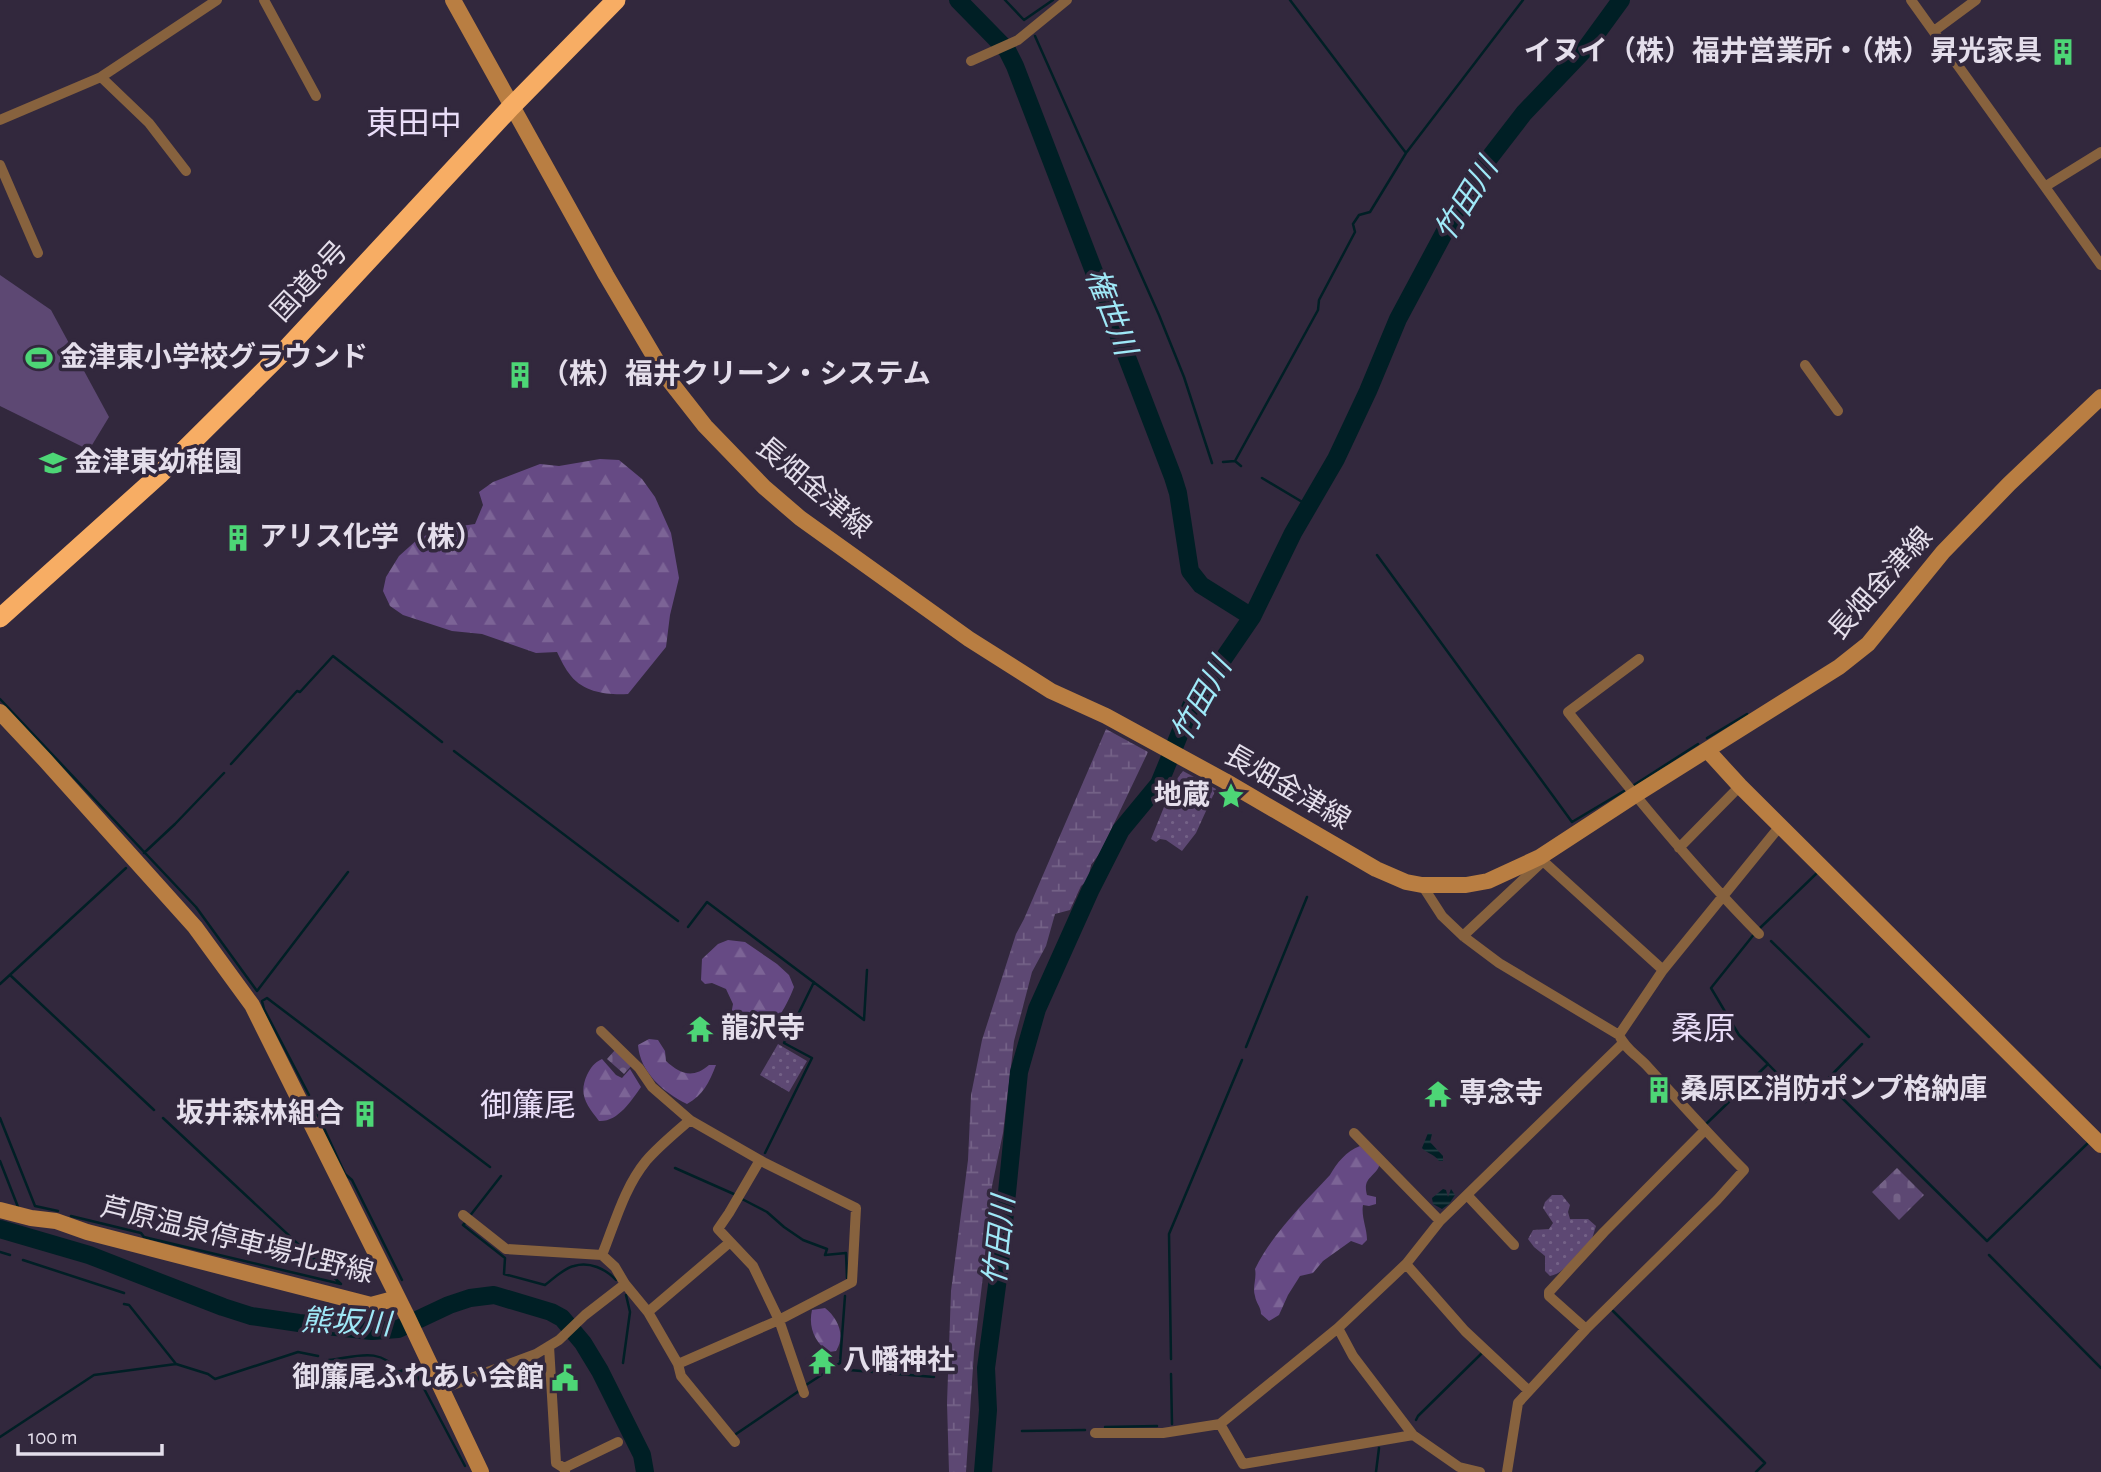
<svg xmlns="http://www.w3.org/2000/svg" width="2101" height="1472" viewBox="0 0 2101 1472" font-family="'Alegreya Sans','Noto Sans JP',sans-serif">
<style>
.grass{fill:url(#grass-dots)}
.forest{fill:url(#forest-firs)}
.wetland{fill:url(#wetland-marsh)}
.cemetery{fill:url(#cemetery-stones)}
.pitch{fill:#5d4873}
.water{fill:url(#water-rules)}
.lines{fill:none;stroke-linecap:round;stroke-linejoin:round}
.stream{stroke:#001f25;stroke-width:2.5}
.river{stroke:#001f25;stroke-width:18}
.street{stroke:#87623e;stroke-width:10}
.secondary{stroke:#b97e42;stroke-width:16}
.highway{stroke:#f7ad64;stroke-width:19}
.labels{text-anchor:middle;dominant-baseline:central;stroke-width:7;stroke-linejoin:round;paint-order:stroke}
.poi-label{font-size:28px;font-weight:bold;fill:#e4deeb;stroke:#32283d;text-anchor:start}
.street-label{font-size:28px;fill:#e4deeb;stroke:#32283d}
.water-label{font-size:30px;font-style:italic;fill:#9fe8f7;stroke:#32283d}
.quarter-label{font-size:32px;fill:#e9ddf8;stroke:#32283d}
</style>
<defs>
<pattern id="grass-dots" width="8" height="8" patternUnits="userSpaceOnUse" patternTransform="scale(1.75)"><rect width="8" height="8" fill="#5d4873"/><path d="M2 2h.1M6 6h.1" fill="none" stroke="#746287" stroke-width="1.8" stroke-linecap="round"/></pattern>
<pattern id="forest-firs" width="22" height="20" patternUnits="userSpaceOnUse" patternTransform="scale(1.75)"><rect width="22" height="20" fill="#664a84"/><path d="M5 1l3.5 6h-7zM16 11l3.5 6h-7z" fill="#7c6496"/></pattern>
<pattern id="wetland-marsh" width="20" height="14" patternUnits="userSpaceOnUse" patternTransform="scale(1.75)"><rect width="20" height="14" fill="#5d4873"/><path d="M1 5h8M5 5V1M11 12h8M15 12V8" fill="none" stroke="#746287"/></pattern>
<pattern id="cemetery-stones" width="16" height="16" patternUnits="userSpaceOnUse" patternTransform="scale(1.75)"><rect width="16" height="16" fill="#5d4873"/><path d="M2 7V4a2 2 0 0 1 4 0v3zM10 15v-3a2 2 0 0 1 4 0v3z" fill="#746287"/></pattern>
<pattern id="water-rules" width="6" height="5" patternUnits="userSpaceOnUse" patternTransform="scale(1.75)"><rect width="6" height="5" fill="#001f25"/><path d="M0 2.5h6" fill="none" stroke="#253f45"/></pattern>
</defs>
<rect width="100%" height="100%" fill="#32283d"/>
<path class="grass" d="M 1183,771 L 1216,789 L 1196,833 L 1182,851 L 1166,840 L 1160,839 L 1156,842 L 1151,839 L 1166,802 L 1175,797 L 1171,787 Z
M 778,1044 L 807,1061 L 789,1092 L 760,1075 Z
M 1552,1195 L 1562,1195 L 1570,1205 L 1568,1212 L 1570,1219 L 1588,1219 L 1596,1226 L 1591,1242 C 1575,1251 1569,1272 1550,1276 L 1545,1271 L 1545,1256 L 1534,1247 L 1528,1239 L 1533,1230 L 1549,1229 L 1553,1223 L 1543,1208 L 1545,1202 Z"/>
<path class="forest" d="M 600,459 L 619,460 L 642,479 L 655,497 L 671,533 L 679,578 L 670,615 L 666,647 L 628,694 C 608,695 585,693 571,676 C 565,669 561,660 557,652 L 536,653 L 482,634 L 452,631 L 403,615 L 390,606 L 383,591 L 386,577 L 399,556 L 418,539 L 440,529 L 475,524 L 483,505 L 479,492 L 493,482 L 540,464 L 559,466 Z
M 728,940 L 745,942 L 777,964 L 789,975 L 794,987 C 782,1018 761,1051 731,1015 L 733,1004 L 726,989 L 712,983 L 705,984 L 701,980 L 702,959 L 718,944 Z
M 649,1039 L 658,1040 L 665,1051 L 666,1061 C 680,1074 693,1079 709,1065 L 716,1065 C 709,1083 703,1095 687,1104 C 663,1092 640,1072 638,1045 Z
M 602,1059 L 616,1075 L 622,1078 L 630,1069 L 641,1087 C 631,1101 618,1122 599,1121 C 587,1105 578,1095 587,1075 C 591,1067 594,1063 602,1059 Z
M 1360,1146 L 1380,1164 C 1375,1178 1362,1177 1367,1195 L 1376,1197 L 1376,1204 L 1369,1206 L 1363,1205 C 1361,1217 1367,1228 1367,1240 L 1362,1245 L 1351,1241 L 1323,1261 L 1313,1273 L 1300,1276 L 1288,1295 L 1279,1315 L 1269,1321 L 1261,1314 C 1261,1307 1256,1303 1255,1296 C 1252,1287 1257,1279 1255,1269 C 1272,1234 1303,1204 1330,1175 C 1337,1163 1346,1151 1360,1146 Z
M 825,1308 C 838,1318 846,1336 836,1351 L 829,1352 C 815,1343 808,1327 812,1310 Z"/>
<path class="wetland" d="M 1106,729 L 1148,752 L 1100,853 L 1091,865 L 1088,880 L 1081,886 L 1070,910 L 1055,914 L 1046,946 L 1032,972 L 1014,1041 L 1003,1133 L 992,1186 L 987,1225 L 987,1242 L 974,1352 L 966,1472 L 949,1472 L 947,1403 L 951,1291 L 968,1160 L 971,1095 L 982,1040 L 1016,934 L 1024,919 Z"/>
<path class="cemetery" d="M 615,1050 L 632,1065 L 624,1074 L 607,1059 Z
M 1897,1168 L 1924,1195 L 1899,1220 L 1872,1192 Z"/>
<path class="pitch" d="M 0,275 L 51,310 L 109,417 L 89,450 L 0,406 Z"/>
<path class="water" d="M 1428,1133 L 1432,1134 L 1430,1142 L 1443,1156 L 1443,1161 L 1439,1161 C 1433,1153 1426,1153 1422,1148 Z
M 1443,1189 L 1446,1190 L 1448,1197 L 1451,1189 L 1455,1195 L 1449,1204 L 1442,1209 L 1433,1204 L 1432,1198 Z"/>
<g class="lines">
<path class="stream" d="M 1005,0 L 1024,20 L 1053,0
M 1035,36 L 1159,315 L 1184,377 L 1212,463
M 1406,153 L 1523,0
M 1235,461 L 1241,466
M 1223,462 L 1235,461 L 1318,310 L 1319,300 L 1355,232 L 1353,224 L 1359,215 L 1370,212 L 1406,153 L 1290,0
M 1262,478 L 1309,506
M 1377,555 L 1572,822 L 1624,791
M 0,699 L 196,907 L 257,991 L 348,872
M 1707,738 L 1747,714
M 454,751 L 678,921
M 231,764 L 297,691 L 300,692 L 333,656 L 442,742
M 1634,785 L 1698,744
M 144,853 L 175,824 L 224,773
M 688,927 L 707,902 L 864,1020 L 867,970
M 1760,928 L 1818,872
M 1771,941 L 1869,1037
M 10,975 L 154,1110
M 0,984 L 126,868
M 1246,1047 L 1307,897
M 1768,1064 L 1805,1102 L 1862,1044
M 1835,1091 L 1987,1241 L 2089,1142 L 2087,1141
M 309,1095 L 264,1009 L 262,1001 L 267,998 L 490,1167
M 316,1111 L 345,1174 L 352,1180 L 402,1280
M 0,1118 L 35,1206 L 58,1211
M 1704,1126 L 1768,1064 L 1739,1035 L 1711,988 L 1755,933
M 765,1153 L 812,1058 L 784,1043 L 814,982
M 0,1161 L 18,1207
M 675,1168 L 736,1195
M 742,1199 L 767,1212 L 784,1227 L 803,1240 L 827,1249 L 825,1255 L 846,1253 L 847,1278
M 71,1216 L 141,1233 L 144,1237 L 341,1284 L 163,1118
M 469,1217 L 501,1176
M 465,1223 L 463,1225 L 505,1258 L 504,1274 L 545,1285 C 553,1279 564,1268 574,1266 C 589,1261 606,1269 616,1280
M 0,1252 L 10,1255
M 1989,1255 L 2101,1368
M 23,1260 L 124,1293
M 1613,1311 L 1765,1463 L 1756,1472
M 1171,1359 L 1169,1234 L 1242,1060
M 329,1360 C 356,1357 380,1346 399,1372 L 412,1366 L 465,1466
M 623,1363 L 630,1312 L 626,1295
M 176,1364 L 208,1374 L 215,1379 L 298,1352 L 318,1356
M 849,1370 L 934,1377
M 1171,1374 L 1172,1424
M 806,1385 L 840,1363 L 845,1296
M 1416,1420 L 1418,1416 L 1482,1353
M 1105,1427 L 1157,1426
M 1022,1431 L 1085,1430
M 736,1434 L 799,1391
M 0,1437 L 94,1375 L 176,1364 L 129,1305 L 124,1304
M 1376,1472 L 1379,1448"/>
<path class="river" d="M 958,0 L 1007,50 L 1015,66 L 1173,477 L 1178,493 L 1190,571 L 1201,585 L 1252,617
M 0,1229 L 89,1255 L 223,1307 L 251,1316 L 299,1323 L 372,1331 L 398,1329 L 449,1305 L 470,1298 L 494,1295 L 551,1312 L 562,1318 L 583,1343 L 600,1371 L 642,1455 L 645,1472
M 983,1472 L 988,1410 L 986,1368 L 1000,1263 L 1019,1072 L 1037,1009 L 1090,891 L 1121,830 L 1159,784 L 1191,706 L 1252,617 L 1293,533 L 1336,459 L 1368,391 L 1398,319 L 1473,179 L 1524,113 L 1586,48 L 1621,0"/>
<path class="street" d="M 264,0 L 316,96
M 1911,0 L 2101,265
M 1934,31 L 1976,0
M 971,61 L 1018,40 L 1067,0
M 101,77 L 149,123 L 186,171
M 0,120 L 101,77 L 217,0
M 0,165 L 38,253
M 2046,186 L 2101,152
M 1805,365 L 1838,411
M 1639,659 L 1568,712 C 1629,788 1690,864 1759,934
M 1679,848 L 1740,786
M 1543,861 L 1663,970
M 1422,885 L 1442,916 L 1463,936 L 1499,963 L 1619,1035 C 1625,1049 1638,1056 1648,1067 C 1680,1102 1711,1137 1744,1170 L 1717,1200 L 1586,1329 L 1518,1403 L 1507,1472
M 1463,936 L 1543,861 L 1540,857
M 601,1031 L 639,1068 L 652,1087 L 690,1120 L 765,1163 L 856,1208 L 852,1282 L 779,1320 L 678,1364
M 1619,1035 L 1663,970 L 1780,826
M 1354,1133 L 1440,1221
M 760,1160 L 729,1213 L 718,1229 L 753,1266 L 779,1320 L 804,1393
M 1467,1195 L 1514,1245
M 463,1215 L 506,1249 L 602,1255 L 615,1267 L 625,1284 L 648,1312 L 678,1364 L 681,1376 L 735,1442
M 602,1255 C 615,1223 624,1188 646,1161 C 659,1146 675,1133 690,1120
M 1406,1264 L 1465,1331 L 1528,1390
M 648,1312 L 729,1243
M 1338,1328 L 1353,1356 L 1413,1435
M 1586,1329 L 1549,1296 L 1549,1292 L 1604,1232 L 1705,1130
M 549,1346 L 556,1463 L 564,1468
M 442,1389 L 536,1354 L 559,1340 L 585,1315 L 625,1284
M 1220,1424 L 1243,1464 L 1413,1435 L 1459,1467 L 1480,1472
M 1095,1433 L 1163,1433 L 1220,1424 L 1338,1328 L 1406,1264 L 1440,1221 L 1623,1043
M 565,1472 L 564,1468 L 618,1442"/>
<path class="secondary" d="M 453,0 L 606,275 L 665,375 L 705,426 L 764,487 L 800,518 L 969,639 L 1051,691 L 1106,716 L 1225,781 L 1376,869 L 1406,882 L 1422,885 L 1466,885 L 1488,881 L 1540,857 L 1635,795 L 1839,667 L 1868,644 L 1943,552 L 2009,484 L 2101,397
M 0,712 L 45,760 L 195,927 L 252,1005 L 408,1318 L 481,1472
M 1708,751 L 1740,786 L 2101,1145
M 0,1210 L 31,1218 L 56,1221 L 87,1232 L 371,1305 L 397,1298"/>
<path class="highway" d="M 0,618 L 159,475 L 289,346 L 511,107 L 616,0"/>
</g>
<defs>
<symbol id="building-bare" viewBox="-9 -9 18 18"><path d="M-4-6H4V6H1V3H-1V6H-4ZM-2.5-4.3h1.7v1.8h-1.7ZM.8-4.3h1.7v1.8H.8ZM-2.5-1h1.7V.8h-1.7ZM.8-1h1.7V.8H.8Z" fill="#4dd676" stroke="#32283d" stroke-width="2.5" paint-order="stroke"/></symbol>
<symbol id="stadium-bare" viewBox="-9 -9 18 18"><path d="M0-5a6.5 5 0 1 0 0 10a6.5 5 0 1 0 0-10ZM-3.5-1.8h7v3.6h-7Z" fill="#4dd676" stroke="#32283d" stroke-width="2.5" paint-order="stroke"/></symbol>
<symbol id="school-bare" viewBox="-9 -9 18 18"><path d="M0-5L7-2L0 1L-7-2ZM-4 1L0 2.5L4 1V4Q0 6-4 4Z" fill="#4dd676" stroke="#32283d" stroke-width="2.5" paint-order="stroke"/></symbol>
<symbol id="sight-bare" viewBox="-9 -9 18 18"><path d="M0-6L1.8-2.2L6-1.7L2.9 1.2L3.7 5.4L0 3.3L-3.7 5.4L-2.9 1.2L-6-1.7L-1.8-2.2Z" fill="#4dd676" stroke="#32283d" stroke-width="2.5" paint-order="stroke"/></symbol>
<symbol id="temple-bare" viewBox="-9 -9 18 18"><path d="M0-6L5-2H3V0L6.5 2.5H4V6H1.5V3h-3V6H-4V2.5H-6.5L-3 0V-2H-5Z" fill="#4dd676" stroke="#32283d" stroke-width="2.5" paint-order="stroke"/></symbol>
<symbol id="civic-bare" viewBox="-9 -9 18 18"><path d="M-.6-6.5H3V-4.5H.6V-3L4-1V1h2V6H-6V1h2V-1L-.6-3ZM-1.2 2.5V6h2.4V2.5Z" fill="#4dd676" stroke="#32283d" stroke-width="2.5" paint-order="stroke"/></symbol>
</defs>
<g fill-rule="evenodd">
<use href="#building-bare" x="2044" y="33" width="38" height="38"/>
<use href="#stadium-bare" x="20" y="339" width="38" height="38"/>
<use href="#building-bare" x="501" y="356" width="38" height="38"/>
<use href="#school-bare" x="34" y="444" width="38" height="38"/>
<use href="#building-bare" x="219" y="519" width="38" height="38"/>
<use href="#sight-bare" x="1212" y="777" width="38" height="38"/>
<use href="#temple-bare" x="681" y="1010" width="38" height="38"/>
<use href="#building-bare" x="1640" y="1071" width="38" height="38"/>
<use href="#temple-bare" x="1419" y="1075" width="38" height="38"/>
<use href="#building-bare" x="346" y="1095" width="38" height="38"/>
<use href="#temple-bare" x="803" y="1342" width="38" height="38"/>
<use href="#civic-bare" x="546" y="1359" width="38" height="38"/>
</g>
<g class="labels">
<g class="poi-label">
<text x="2042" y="52" text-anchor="end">イヌイ（株）福井営業所・（株）昇光家具</text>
<text x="60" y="358">金津東小学校グラウンド</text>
<text x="541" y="375">（株）福井クリーン・システム</text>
<text x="74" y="463">金津東幼稚園</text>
<text x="259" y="538">アリス化学（株）</text>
<text x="1210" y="796" text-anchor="end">地蔵</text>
<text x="721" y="1029">龍沢寺</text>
<text x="1680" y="1090">桑原区消防ポンプ格納庫</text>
<text x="1459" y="1094">専念寺</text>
<text x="344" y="1114" text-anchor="end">坂井森林組合</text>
<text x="843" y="1361">八幡神社</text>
<text x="544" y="1378" text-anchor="end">御簾尾ふれあい会館</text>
</g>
<g class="street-label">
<text transform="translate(310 282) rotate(-47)">国道8号</text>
<text transform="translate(813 488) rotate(40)">長畑金津線</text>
<text transform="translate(1881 584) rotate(-48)">長畑金津線</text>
<text transform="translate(1287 788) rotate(30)">長畑金津線</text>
<text transform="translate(237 1241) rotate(14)">芦原温泉停車場北野線</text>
</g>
<g class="water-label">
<text transform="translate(1467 200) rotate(-58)">竹田川</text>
<text transform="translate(1110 312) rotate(69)">権世川</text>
<text transform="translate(1202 700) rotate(-61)">竹田川</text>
<text transform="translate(1000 1241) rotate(-84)">竹田川</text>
<text transform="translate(346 1323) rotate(3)">熊坂川</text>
</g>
<g class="quarter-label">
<text x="414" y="124">東田中</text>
<text x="1703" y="1029">桑原</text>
<text x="528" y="1106">御簾尾</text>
</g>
</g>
<path d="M18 1444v10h144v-10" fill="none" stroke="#e4deeb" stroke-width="3.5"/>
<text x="28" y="1444" font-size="21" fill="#e4deeb" stroke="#32283d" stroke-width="5" paint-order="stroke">100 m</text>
</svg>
